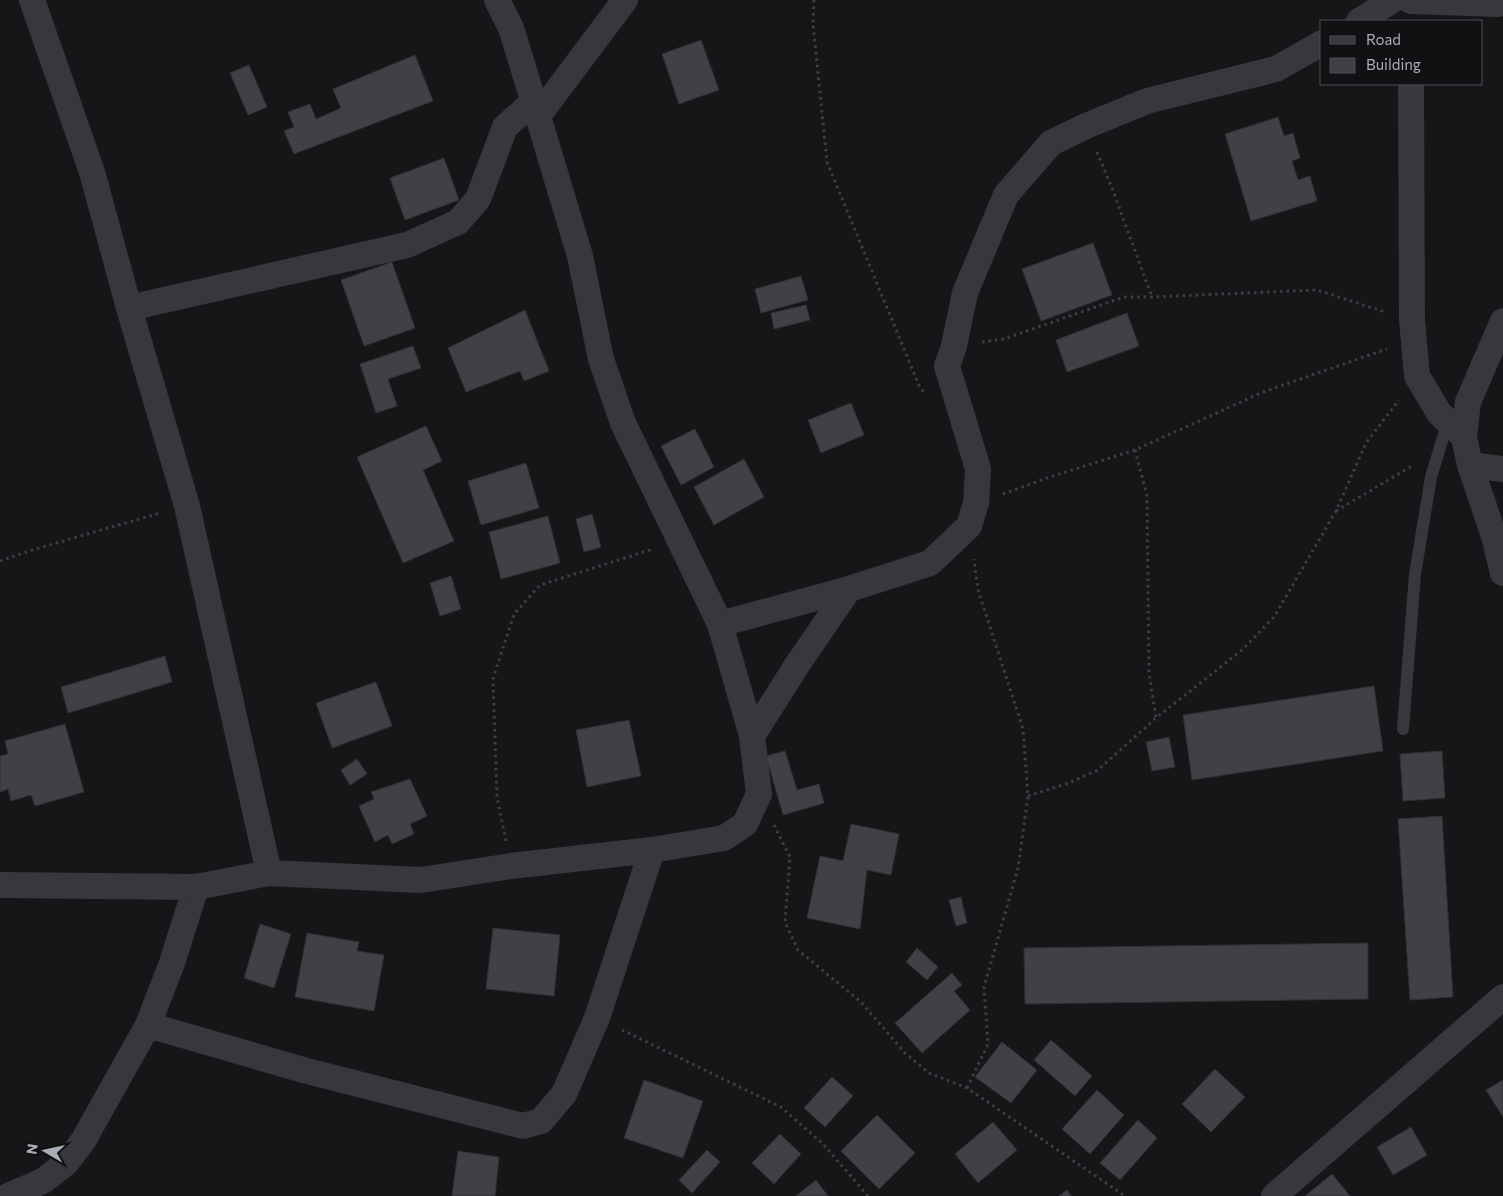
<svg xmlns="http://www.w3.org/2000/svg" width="1503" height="1196" viewBox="0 0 1503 1196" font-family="Commissioner,sans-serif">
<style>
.building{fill:#404145;stroke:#303034}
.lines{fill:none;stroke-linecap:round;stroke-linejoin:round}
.path{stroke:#3d3f44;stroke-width:3;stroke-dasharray:2.5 4;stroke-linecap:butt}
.lane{stroke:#37383d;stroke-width:12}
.street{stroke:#37383d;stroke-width:26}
</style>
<rect width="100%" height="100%" fill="#161618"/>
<path class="building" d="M 701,40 L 719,90 L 679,104 L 662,54 Z
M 415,55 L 433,101 L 294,154 L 284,131 L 294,127 L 288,112 L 310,104 L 316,119 L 341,108 L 333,89 Z
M 249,65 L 267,107 L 248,115 L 230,73 Z
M 1278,117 L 1284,136 L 1293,133 L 1300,158 L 1292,161 L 1298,180 L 1310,176 L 1317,201 L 1251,221 L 1225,134 Z
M 444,158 L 459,200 L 405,220 L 390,178 Z
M 1093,243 L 1112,295 L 1041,321 L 1022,269 Z
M 392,262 L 415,328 L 364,346 L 341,280 Z
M 801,276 L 808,300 L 761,313 L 755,289 Z
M 806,305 L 810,320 L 774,329 L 771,313 Z
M 525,310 L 549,371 L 524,381 L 520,371 L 466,392 L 448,348 Z
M 1127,313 L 1139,346 L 1067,372 L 1056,340 Z
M 413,346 L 421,368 L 388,379 L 397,406 L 376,413 L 360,364 Z
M 851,403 L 864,435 L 821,453 L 808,420 Z
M 426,426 L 442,461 L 423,470 L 454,541 L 403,563 L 357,457 Z
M 695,429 L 714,467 L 681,485 L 661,446 Z
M 744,459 L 764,497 L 714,525 L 694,487 Z
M 526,463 L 539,508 L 481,525 L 468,481 Z
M 592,514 L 601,547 L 584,552 L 576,519 Z
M 548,516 L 560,563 L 501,579 L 489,532 Z
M 451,576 L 461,609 L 440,616 L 430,583 Z
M 165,656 L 172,682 L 68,713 L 61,687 Z
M 376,682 L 392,726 L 332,748 L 316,703 Z
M 1374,686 L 1383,751 L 1192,780 L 1183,715 Z
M 629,720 L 641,776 L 587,787 L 576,730 Z
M 65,724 L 84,792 L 35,806 L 31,795 L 11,801 L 8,789 L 0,792 L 0,756 L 8,754 L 5,741 Z
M 1169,737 L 1175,767 L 1152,771 L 1146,742 Z
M 785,751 L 797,790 L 819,784 L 824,803 L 783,815 L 766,756 Z
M 1442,751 L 1445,798 L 1403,801 L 1400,754 Z
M 357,759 L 367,774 L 350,785 L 341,770 Z
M 410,779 L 427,816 L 410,824 L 414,834 L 392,844 L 388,835 L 375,842 L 359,806 L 374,799 L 371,792 Z
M 1442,816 L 1453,997 L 1410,1000 L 1398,819 Z
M 851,824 L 899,834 L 891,875 L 867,870 L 860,929 L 807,918 L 820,856 L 843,861 Z
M 961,897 L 967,923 L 956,926 L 949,900 Z
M 260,924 L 291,934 L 274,988 L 244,978 Z
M 493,928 L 560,935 L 554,996 L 486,989 Z
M 307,933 L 359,942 L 357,951 L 384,955 L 374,1011 L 295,997 Z
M 1368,943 L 1368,999 L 1025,1004 L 1024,948 Z
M 917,948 L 938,967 L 927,980 L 906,962 Z
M 952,973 L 962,985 L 954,991 L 970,1010 L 922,1053 L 895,1023 Z
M 1051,1040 L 1092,1076 L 1075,1096 L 1034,1060 Z
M 1002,1042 L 1037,1070 L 1011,1103 L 975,1077 Z
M 1215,1069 L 1245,1097 L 1211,1132 L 1182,1104 Z
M 832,1077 L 853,1096 L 825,1127 L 804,1108 Z
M 644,1080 L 703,1101 L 683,1158 L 624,1138 Z
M 1503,1080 L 1503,1117 L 1486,1090 Z
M 1097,1090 L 1124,1115 L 1090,1154 L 1062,1129 Z
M 877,1115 L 915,1153 L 879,1189 L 841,1151 Z
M 1138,1120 L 1157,1138 L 1120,1180 L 1100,1163 Z
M 993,1122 L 1017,1150 L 978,1183 L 955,1154 Z
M 1411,1127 L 1427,1155 L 1393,1175 L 1377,1147 Z
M 780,1134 L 801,1154 L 774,1184 L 752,1163 Z
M 707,1150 L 720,1162 L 692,1193 L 679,1180 Z
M 458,1151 L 499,1157 L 495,1196 L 452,1196 Z
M 1332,1174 L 1350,1196 L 1305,1196 Z
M 816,1180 L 828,1196 L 796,1196 Z
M 1067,1190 L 1071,1196 L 1059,1196 Z"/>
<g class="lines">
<path class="path" d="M 814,0 L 813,24 L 827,162 L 920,388 L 925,393
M 1097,152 L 1112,188 L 1152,297
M 982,342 L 1004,339 L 1124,297 L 1152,297 L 1317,290 L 1385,312
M 1135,450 L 1147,496 L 1149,672 L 1156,718
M 1003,494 L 1044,479 L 1135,450 L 1263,392 L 1387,349
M 1336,511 L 1412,466
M 0,561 L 29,551 L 160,513
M 1028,796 L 1069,783 L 1098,770 L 1156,718 L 1242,650 L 1274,617 L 1336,511 L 1366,443 L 1399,400
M 774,825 L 790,857 L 785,922 L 798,950 L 861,1002 L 905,1053 L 929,1073 L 967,1088 L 1125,1196
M 506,841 L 497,797 L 493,679 L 514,614 L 540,585 L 653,549
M 622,1030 L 781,1107 L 823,1144 L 868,1196
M 967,1088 L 988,1044 L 984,987 L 1018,868 L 1028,796 L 1023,729 L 978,590 L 974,559"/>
<path class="lane" d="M 1403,729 L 1415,574 L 1431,477 L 1448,421"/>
<path class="street" d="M 32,0 L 92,172 L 129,308 L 187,506 L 269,873
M 1411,1 L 1498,4 L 1503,1
M 1359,21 L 1393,0
M 1411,84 L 1412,320 L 1417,376 L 1439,413 L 1464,437
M 538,116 L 625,0
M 129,308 L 407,245 L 458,222 L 478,199 L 505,127 L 533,102
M 1503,321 L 1468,402 L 1464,437 L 1470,465 L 1494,536 L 1503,573
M 1470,465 L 1503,469
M 720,624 L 849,589 L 930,563 L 969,526 L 976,503 L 978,469 L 947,366 L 954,346 L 965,293 L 1006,195 L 1051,143 L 1086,126 L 1147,101 L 1276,69 L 1322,43
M 752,736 L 797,665 L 849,589
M 0,885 L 196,887 L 269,873 L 421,880 L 511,866 L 652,850 L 724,838 L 745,824 L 759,794 L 752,736 L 720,624 L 623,423 L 601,359 L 580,256 L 538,116 L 511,28 L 497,0
M 148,1025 L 307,1071 L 523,1126 L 541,1121 L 564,1094 L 597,1018 L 652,850
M 8,1196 L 43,1181 L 66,1163 L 83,1141 L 148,1025 L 172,963 L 196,887
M 1274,1196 L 1503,997"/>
</g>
<rect x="1320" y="20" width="162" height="65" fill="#111113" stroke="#4d4f55"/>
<rect x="1330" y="36" width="25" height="8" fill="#37383d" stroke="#4d4f55"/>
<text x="1366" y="45" font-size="15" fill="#a8adb8">Road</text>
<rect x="1330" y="58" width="25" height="15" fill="#404145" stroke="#4d4f55"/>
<text x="1366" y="70" font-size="15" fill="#a8adb8">Building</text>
<g transform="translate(45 1151) rotate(279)" stroke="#111113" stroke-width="4" paint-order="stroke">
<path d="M0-4L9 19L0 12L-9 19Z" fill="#a8adb8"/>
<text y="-8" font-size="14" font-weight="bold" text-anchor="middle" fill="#a8adb8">N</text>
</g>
</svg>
